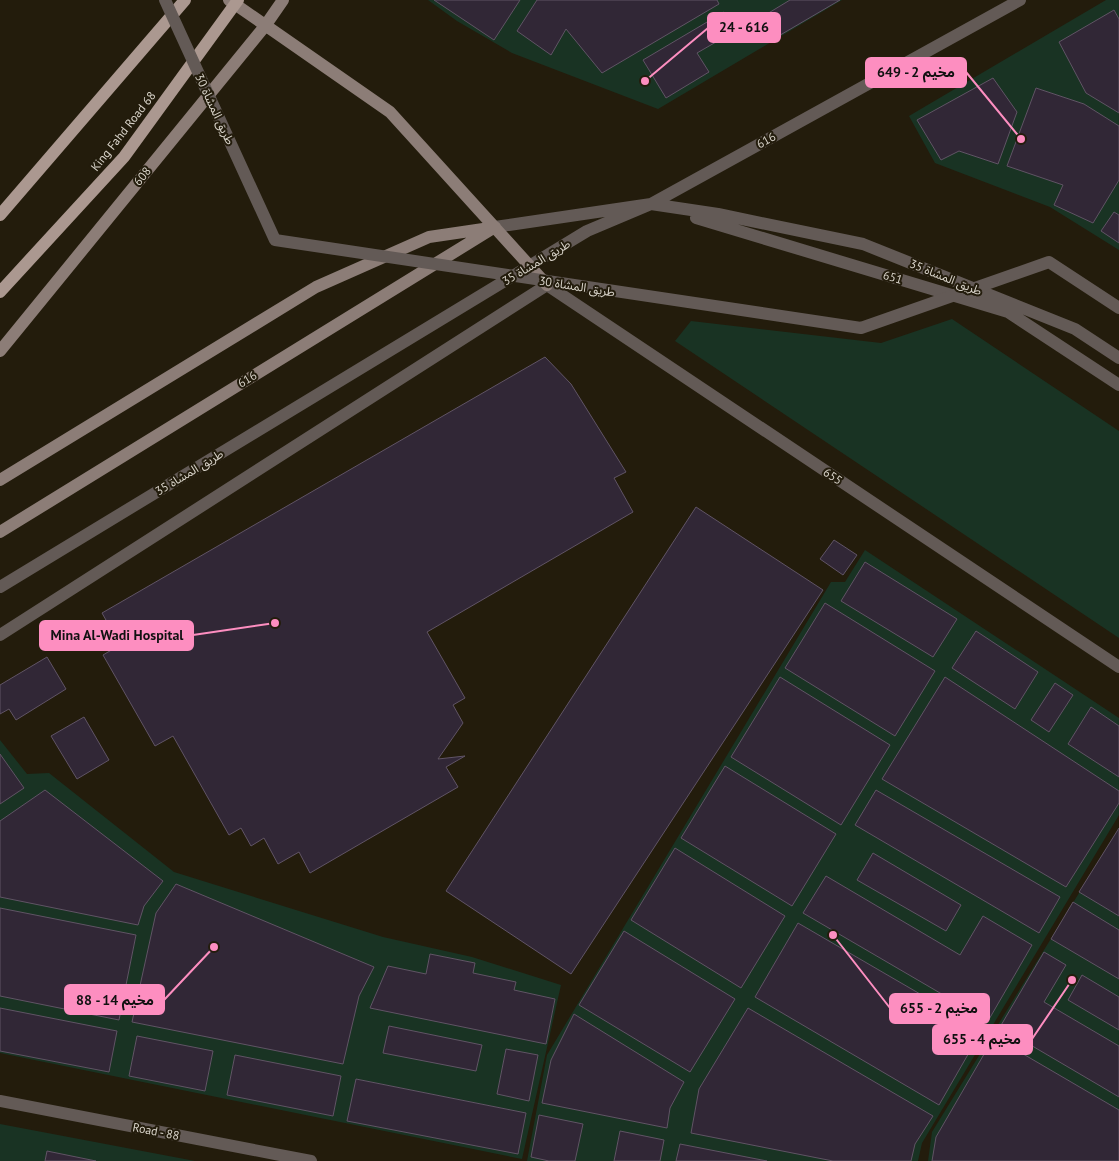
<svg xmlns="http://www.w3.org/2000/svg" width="1119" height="1161" viewBox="0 0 1119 1161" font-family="'PT Sans','Noto Sans Arabic',sans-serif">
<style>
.green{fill:#193323}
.building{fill:#312736;stroke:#605465}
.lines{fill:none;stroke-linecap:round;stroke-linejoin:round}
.street{stroke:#635a56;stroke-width:12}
.secondary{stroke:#8c7d77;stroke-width:12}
.primary{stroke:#ab9890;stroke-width:12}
.street-bridge{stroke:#635a56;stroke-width:12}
.labels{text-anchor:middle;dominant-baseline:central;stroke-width:4;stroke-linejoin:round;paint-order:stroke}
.street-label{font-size:12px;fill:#d8d3c9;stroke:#231c0c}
.leader{fill:none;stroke:#fd8ec0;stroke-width:2}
.callout-dot{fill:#fd8ec0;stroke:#231c0c;stroke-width:2}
.callout{fill:#fd8ec0;stroke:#fd8ec0;stroke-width:2}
.callout-label{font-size:14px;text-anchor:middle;font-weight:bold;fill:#111}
</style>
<rect width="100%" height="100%" fill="#231c0c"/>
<path class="green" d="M 428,0 L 842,0 L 658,109 L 512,53 L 457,21 Z
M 1106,0 L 1119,0 L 1119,250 L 1050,207 L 935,163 L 909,116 Z
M 952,319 L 1119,431 L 1119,638 L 675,341 L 691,321 L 881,343 Z
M 865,550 L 1119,718 L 1119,815 L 922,1143 L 918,1161 L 527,1161 L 547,1055 L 831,582 L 845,582 Z
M 0,740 L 27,774 L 49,773 L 174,872 L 383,937 L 472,957 L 561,985 L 522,1159 L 0,1053 Z
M 1119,828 L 1119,1161 L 928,1161 L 932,1132 Z
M 0,1124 L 195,1161 L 0,1161 Z"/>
<path class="building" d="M 434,0 L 520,0 L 494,40 Z
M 537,0 L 717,0 L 719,4 L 602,73 L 566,29 L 551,55 L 517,31 Z
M 790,0 L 840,0 L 770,41 L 757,20 Z
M 1114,10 L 1119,19 L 1119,113 L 1086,93 L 1059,42 Z
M 724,12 L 735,31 L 697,53 L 709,72 L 666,98 L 643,60 Z
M 993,78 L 1017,112 L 998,164 L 959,151 L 941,160 L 917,120 Z
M 1036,88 L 1084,104 L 1119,126 L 1119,180 L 1093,223 L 1054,205 L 1063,185 L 1007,166 Z
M 1114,212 L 1119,215 L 1119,243 L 1101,231 Z
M 545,357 L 571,384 L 626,472 L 614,478 L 633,512 L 427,632 L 465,698 L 453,705 L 463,723 L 438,759 L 465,756 L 446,767 L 458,787 L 310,873 L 299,852 L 278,864 L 264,838 L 251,846 L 241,828 L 229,835 L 173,736 L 155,746 L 103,655 L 120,645 L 102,613 Z
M 696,507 L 823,590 L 571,974 L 446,891 Z
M 834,540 L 857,555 L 843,575 L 820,559 Z
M 865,562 L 957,619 L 933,657 L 841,601 Z
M 825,603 L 935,671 L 895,736 L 785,668 Z
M 976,631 L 1038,672 L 1015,709 L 952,668 Z
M 47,657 L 66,689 L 16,720 L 9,709 L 0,714 L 0,685 Z
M 780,677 L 890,745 L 841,825 L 731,757 Z
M 945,677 L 1119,791 L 1119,803 L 1066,887 L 882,779 Z
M 1055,683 L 1073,695 L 1049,732 L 1031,720 Z
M 1091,707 L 1119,726 L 1119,777 L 1068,744 Z
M 84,717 L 109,760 L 77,779 L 51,736 Z
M 0,754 L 24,788 L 0,804 Z
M 725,766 L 836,834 L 792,906 L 681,838 Z
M 45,790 L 163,881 L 144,906 L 138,925 L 0,897 L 0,821 Z
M 876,790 L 1060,897 L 1039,933 L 855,825 Z
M 1119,828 L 1119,916 L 1079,892 Z
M 675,848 L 785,916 L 741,988 L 631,920 Z
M 873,853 L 961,905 L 946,931 L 857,880 Z
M 826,876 L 960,955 L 983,916 L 1032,945 L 988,1021 L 803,913 Z
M 176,884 L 374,967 L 359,996 L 343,1064 L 132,1022 L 156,913 Z
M 1073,902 L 1119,930 L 1119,979 L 1051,939 Z
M 0,908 L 136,935 L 119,1020 L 0,996 Z
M 798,923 L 982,1030 L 939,1105 L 755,997 Z
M 624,931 L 735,999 L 690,1072 L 579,1005 Z
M 1044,952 L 1066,965 L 1044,1002 L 1119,1046 L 1119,1097 L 1000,1027 Z
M 430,954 L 475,963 L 473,973 L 516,982 L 514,990 L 555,999 L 546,1044 L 370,1008 L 388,966 L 426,974 Z
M 1082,975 L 1119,997 L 1119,1030 L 1068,1000 Z
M 0,1008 L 117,1031 L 109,1072 L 0,1051 Z
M 748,1008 L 933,1116 L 915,1144 L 911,1161 L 833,1161 L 691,1133 L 699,1089 Z
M 574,1014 L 684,1082 L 670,1108 L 667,1128 L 542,1103 L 551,1060 Z
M 389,1026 L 482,1045 L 476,1071 L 383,1053 Z
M 137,1036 L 213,1051 L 205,1091 L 129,1076 Z
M 994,1037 L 1119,1110 L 1119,1161 L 932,1161 L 936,1137 Z
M 506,1049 L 538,1055 L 529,1101 L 497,1094 Z
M 235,1055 L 341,1076 L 333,1116 L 227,1095 Z
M 356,1079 L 526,1113 L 518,1154 L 347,1121 Z
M 539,1115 L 583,1124 L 575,1161 L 549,1161 L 531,1157 Z
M 620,1131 L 664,1140 L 660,1161 L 614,1161 Z
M 680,1144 L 767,1161 L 676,1161 Z
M 47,1151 L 96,1161 L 45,1161 Z"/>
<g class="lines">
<path class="street" d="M 696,218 L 1008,312 L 1119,385
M 495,227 L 651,204 L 1020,0
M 0,587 L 587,231 L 651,204 L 718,214 L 863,244 L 1075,329 L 1119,358
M 0,635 L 547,285 L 1119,667
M 0,1101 L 311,1161"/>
<path class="secondary" d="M 229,0 L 390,112 L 547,285
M 0,351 L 265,26 L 283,0
M 0,480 L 316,287 L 429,237 L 490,228
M 0,532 L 495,227"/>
<path class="primary" d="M 0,215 L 185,0
M 0,292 L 124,157 L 238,0"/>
<path class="street-bridge" d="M 165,0 L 275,240 L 861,328 L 1049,262 L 1119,308"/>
</g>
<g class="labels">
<g class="street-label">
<text transform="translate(215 109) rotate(65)">طريق المشاة 30</text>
<text transform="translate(123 131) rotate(-52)">King Fahd Road 68</text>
<text transform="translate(766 140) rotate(-29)">616</text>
<text transform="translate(142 176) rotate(-51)">608</text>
<text transform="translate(536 262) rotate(-31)">طريق المشاة 35</text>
<text transform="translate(893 277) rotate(17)">651</text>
<text transform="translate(946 277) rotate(22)">طريق المشاة 35</text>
<text transform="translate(577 286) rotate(9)">طريق المشاة 30</text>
<text transform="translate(247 379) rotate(-32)">616</text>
<text transform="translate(189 472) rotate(-31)">طريق المشاة 35</text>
<text transform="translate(833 476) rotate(34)">655</text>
<text transform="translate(156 1131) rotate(11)">Road - 88</text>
</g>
</g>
<path class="leader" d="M645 81L708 28M1021 139L966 72M275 623L193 635M214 947L164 1000M833 935L890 1008M1072 980L1032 1039"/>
<g class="callout-dot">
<circle cx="645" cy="81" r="5"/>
<circle cx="1021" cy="139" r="5"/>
<circle cx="275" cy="623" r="5"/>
<circle cx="214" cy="947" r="5"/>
<circle cx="833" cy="935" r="5"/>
<circle cx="1072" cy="980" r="5"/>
</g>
<g class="callout">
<rect x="708" y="13" width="72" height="29" rx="5"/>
<rect x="866" y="58" width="100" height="29" rx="5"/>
<rect x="40" y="621" width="153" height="29" rx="5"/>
<rect x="65" y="985" width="99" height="29" rx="5"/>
<rect x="890" y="994" width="99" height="29" rx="5"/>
<rect x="933" y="1025" width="99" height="29" rx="5"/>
</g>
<g class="callout-label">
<text x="744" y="32">24 - 616</text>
<text x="916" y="77">مخيم 2 - 649</text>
<text x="117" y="640">Mina Al-Wadi Hospital</text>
<text x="115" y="1005">مخيم 14 - 88</text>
<text x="939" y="1013">مخيم 2 - 655</text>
<text x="982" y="1044">مخيم 4 - 655</text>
</g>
</svg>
